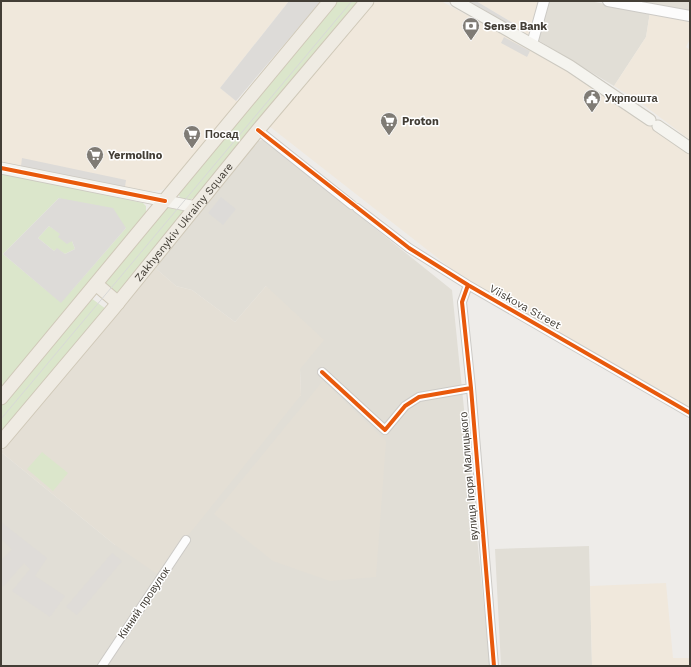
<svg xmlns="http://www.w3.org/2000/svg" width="691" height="667" viewBox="0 0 691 667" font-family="'Work Sans',sans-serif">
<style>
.residential{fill:#e1ded6}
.commercial{fill:#f0e8dc}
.industrial{fill:#dfdcd8}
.education{fill:#e4dfd5}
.green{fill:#dbe6cb;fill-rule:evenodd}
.parking{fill:#dddbd8;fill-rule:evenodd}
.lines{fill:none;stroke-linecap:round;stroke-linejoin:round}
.minor-casing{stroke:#cccac6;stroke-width:10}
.tertiary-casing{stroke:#cccac6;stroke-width:12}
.secondary-casing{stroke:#ccc9c0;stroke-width:13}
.primary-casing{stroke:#cfc8b8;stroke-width:15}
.minor{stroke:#fcfcfc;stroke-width:8}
.tertiary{stroke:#fcfcfc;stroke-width:10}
.secondary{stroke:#f5f4ef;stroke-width:11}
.primary{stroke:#efebe3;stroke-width:13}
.tram{stroke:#d8d8d7;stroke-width:1}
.cycleway-casing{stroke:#fff;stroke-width:6}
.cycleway{stroke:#e8590c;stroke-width:4}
.labels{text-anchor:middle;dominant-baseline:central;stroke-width:3;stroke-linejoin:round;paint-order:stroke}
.poi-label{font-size:11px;font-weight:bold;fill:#433e36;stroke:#fff;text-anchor:start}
.street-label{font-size:11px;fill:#433e36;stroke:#fff}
</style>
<rect width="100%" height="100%" fill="#eeece9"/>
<path class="residential" d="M 547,1 L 589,1 L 650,12 L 646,37 L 614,86 L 538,40 Z
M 639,1 L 690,1 L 690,11 Z
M 262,140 L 266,141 L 452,290 L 490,666 L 1,666 L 1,452 L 115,545 L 301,395 L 300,369 L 266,286 L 235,322 L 192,290 L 176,286 L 154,267 L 253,145 L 257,141 Z
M 589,546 L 592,666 L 501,666 L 495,549 Z"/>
<path class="commercial" d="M 1,1 L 289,1 L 220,88 L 238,102 L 170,185 L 162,190 L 146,192 L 1,162 Z
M 376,1 L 441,1 L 566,69 L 619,103 L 690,155 L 690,409 L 462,277 L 269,126 Z
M 476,1 L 540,1 L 529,35 L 528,35 L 514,27 L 513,23 Z
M 650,12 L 690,20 L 690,39 L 686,47 L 690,50 L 690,140 L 641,103 L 614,86 L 646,37 Z
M 666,583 L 673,658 L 690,658 L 690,666 L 592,666 L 590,586 Z"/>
<path class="industrial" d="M 1,522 L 47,558 L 35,576 L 65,596 L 50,617 L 12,591 L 30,569 L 24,563 L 3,587 L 1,585 L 1,561 L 12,549 L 1,539 Z
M 112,553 L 122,561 L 77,615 L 66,607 Z"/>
<path class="education" d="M 154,267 L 176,286 L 192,290 L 235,322 L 266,286 L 324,340 L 300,369 L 301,395 L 157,574 L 115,545 L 1,452 Z
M 323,381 L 386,441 L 376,577 L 330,581 L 273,561 L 214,514 Z"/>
<path class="green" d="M 338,1 L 358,1 L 195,197 L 190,200 L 181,199 L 178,194 L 185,182 Z
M 1,173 L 143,203 L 146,206 L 146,212 L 1,392 ZM 59,198 L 126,228 L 71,291 L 46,290 L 3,254 Z
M 168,206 L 186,211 L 117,294 L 105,283 Z
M 49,226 L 72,241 L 75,249 L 65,254 L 57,249 L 54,251 L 38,238 Z
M 91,298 L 106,309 L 1,435 L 1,406 Z
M 42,452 L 68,473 L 53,491 L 27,469 Z"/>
<path class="parking" d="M 289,1 L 321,1 L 236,101 L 220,88 Z
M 469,1 L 476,1 L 513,23 L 514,27 Z
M 504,37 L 530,51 L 527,57 L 501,43 Z
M 22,158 L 126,180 L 125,187 L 21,166 Z
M 221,197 L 236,209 L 223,225 L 208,213 Z
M 59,198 L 113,208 L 126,228 L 61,303 L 3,254 ZM 49,226 L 60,234 L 58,237 L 67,244 L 72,241 L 75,249 L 65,254 L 57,248 L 54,251 L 38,238 Z"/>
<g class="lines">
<defs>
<path id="minor" d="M 258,130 L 352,205
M 357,208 L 409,248 L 468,285 L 690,413
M 468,285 L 462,302 L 471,388 L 494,666
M 322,372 L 385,430 L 405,406 L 419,397 L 471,388
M 102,666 L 186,540"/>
<path id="tertiary" d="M 608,1 L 690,16
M 532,44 L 544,1"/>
<path id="secondary" d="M 456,1 L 570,66 L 650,120
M 658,126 L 690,148
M 1,168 L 196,207"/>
<g id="primary">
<path d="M 96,284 L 118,303"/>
<path d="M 1,398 L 330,1"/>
<path id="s1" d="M 1,442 L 113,309 L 258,130 L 367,1"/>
</g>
</defs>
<use href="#minor" class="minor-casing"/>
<use href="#tertiary" class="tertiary-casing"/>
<use href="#secondary" class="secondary-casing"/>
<use href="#primary" class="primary-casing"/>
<use href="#minor" class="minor"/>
<use href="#tertiary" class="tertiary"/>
<use href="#secondary" class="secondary"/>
<use href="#primary" class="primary"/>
<path class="tram" d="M 1,419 L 352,1"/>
<defs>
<path id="cycleway" d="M 258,130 L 409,248 L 468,285 L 690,413
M 1,168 L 165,201
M 468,285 L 462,302 L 471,388 L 494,666
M 322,372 L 385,430 L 405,406 L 419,397 L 471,388"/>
</defs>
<use href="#cycleway" class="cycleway-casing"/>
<use href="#cycleway" class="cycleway"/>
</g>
<defs>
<symbol id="bank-pin" viewBox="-11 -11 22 30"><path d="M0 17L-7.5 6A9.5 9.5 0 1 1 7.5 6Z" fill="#7f7b75" stroke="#fff"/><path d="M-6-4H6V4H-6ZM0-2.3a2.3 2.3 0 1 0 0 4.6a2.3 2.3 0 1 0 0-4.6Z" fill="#fff"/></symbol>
<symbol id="civic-pin" viewBox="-11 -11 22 30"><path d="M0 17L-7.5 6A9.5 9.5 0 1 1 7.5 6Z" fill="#7f7b75" stroke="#fff"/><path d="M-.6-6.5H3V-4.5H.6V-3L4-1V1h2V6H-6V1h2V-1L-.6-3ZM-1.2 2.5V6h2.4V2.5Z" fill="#fff"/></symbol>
<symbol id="supermarket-pin" viewBox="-11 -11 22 30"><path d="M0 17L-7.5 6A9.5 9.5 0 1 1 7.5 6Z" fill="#7f7b75" stroke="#fff"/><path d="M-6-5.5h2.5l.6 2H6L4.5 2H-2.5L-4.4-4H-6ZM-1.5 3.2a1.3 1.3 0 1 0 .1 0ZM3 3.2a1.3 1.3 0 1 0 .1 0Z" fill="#fff"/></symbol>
</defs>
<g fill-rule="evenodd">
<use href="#bank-pin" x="461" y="16" width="20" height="27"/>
<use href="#civic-pin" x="582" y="88" width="20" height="27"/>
<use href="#supermarket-pin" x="379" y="111" width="20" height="27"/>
<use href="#supermarket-pin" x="182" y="124" width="20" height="27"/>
<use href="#supermarket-pin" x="85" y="145" width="20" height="27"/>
</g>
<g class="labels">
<g class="poi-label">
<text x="484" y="26">Sense Bank</text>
<text x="605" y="98">Укрпошта</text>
<text x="402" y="121">Proton</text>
<text x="205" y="134">Посад</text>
<text x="108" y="155">Yermolino</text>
</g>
<g class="street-label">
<text stroke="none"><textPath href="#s1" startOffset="286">Zakhysnykiv Ukrainy Square</textPath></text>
<text transform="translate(525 307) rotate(29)">Viiskova Street</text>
<text transform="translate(469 476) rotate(-95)">вулиця Ігоря Малицького</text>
<text transform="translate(144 603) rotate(-56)">Кінний провулок</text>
</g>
</g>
<rect width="691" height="667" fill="none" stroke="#433e36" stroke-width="4"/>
</svg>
